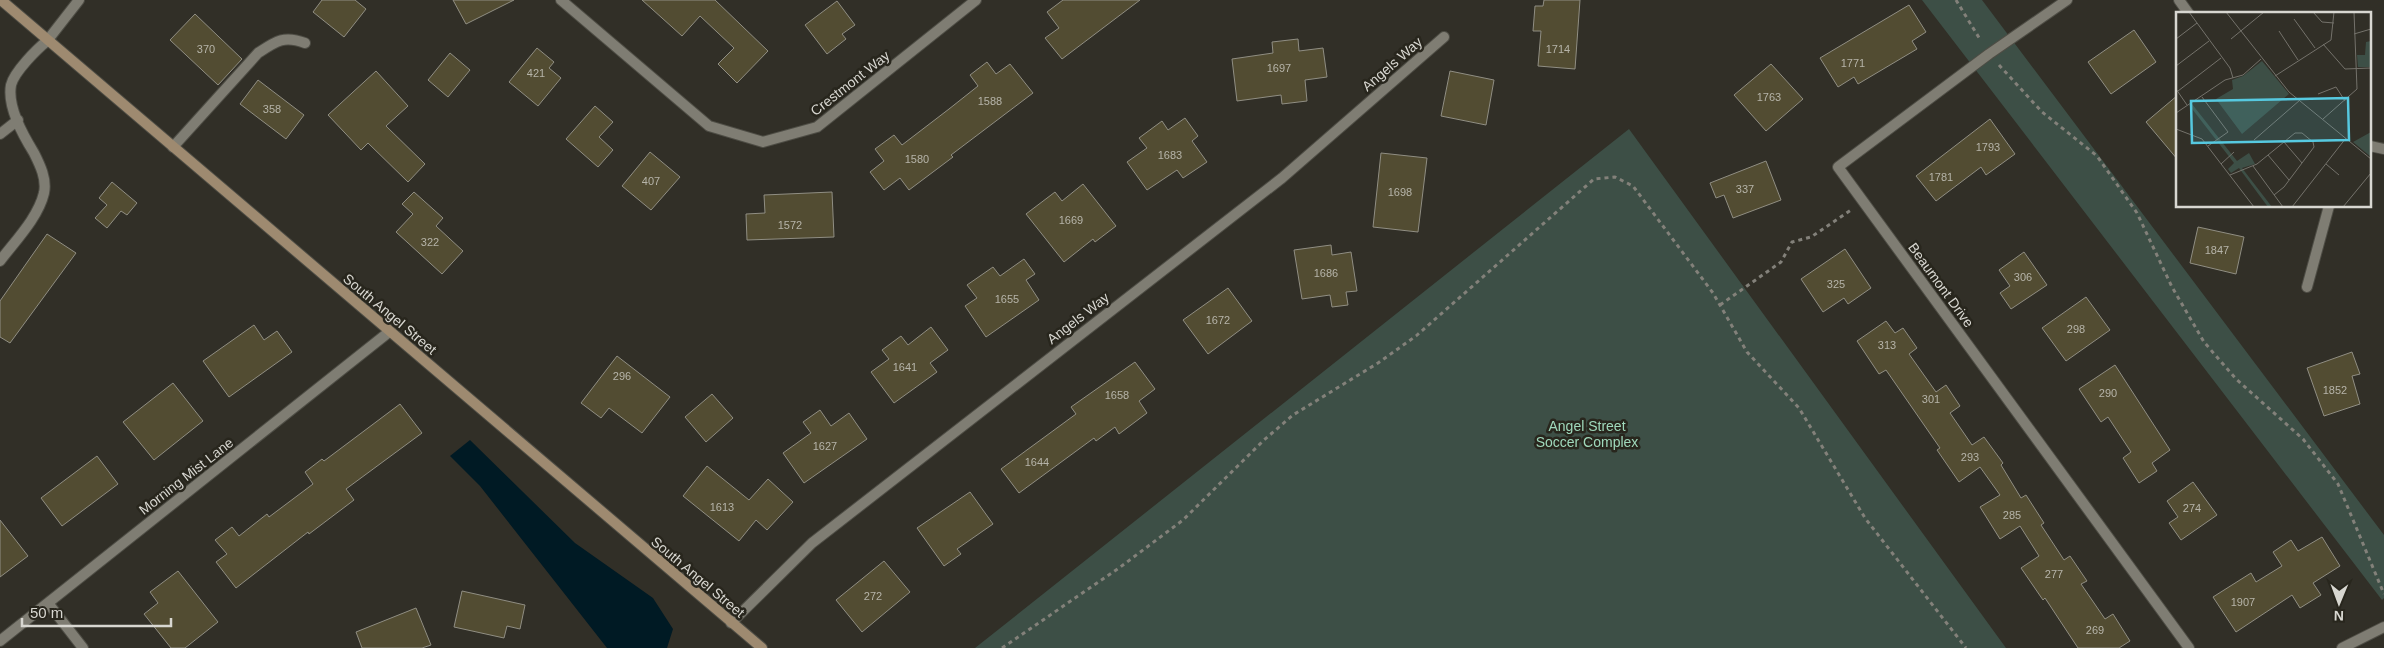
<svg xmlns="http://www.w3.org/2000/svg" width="2384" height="648" viewBox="0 0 2384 648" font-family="Arial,sans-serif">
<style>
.green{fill:#3d4f46}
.water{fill:#001a24}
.building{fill:#524c32;stroke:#908e83}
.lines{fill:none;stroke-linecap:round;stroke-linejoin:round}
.lane-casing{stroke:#4e4d45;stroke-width:12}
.street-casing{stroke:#4e4d45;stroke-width:12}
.secondary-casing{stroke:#4e4d45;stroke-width:12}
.path{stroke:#83817a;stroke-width:3;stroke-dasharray:4 4;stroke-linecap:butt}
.lane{stroke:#7f7d73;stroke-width:10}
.street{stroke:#7f7d73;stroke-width:10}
.secondary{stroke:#9e8a70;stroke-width:10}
.labels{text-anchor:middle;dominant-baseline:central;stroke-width:5;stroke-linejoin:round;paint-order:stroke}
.number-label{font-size:11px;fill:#b6b4a9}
.street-label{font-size:14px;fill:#d8d7d1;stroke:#28261d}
.park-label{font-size:14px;fill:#9fd8bb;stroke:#28261d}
.inset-road{fill:none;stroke:#74726b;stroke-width:1}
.view{fill:#56c9e0;fill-opacity:0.15;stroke:#56c9e0;stroke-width:2.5}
.inset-edge{fill:none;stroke:#d8d7d1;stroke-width:2.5}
</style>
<rect width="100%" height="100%" fill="#312f27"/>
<path class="green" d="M 1922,0 L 1982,0 L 2384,535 L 2384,598 L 2382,600 Z
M 1629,129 L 2006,648 L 975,648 Z"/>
<path class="water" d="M 470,440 L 575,543 L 653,598 L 673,629 L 667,648 L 607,648 L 480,486 L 450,456 Z"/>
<path class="building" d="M 322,0 L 355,0 L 366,9 L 344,37 L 313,12 Z
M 453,0 L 514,0 L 466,24 Z
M 642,0 L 715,0 L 768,51 L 737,83 L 718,64 L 734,48 L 700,16 L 682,36 Z
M 1063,0 L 1140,0 L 1062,59 L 1045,38 L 1059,28 L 1047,12 Z
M 1544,0 L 1580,0 L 1575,69 L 1538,66 L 1541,31 L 1533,31 L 1535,6 L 1543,6 Z
M 837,1 L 855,25 L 842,34 L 846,39 L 827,54 L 805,25 Z
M 1909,5 L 1926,32 L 1912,41 L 1917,49 L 1858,84 L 1854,77 L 1838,87 L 1820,58 Z
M 195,14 L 242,59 L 218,85 L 170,40 Z
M 2134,30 L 2156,62 L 2111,94 L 2088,62 Z
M 1298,39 L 1299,51 L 1323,48 L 1327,77 L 1305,80 L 1307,101 L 1282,104 L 1281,95 L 1237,101 L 1232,59 L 1273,53 L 1272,42 Z
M 537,48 L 554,62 L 549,68 L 561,78 L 538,106 L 509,82 Z
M 450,53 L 470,70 L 448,97 L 428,80 Z
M 987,62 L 996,74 L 1010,64 L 1033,93 L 951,155 L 953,157 L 909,190 L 900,178 L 884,190 L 870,172 L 884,161 L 875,149 L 894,135 L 902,145 L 949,109 L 978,86 L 970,75 Z
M 1771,64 L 1803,99 L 1766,131 L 1734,95 Z
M 376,71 L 408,106 L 386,126 L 425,164 L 408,182 L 368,143 L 361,150 L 328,115 Z
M 1450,71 L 1494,80 L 1486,125 L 1441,116 Z
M 258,80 L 304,115 L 286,139 L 240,104 Z
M 2178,95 L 2178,160 L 2146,122 Z
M 595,106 L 613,122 L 599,137 L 613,150 L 598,167 L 566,139 Z
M 1185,118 L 1198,136 L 1192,141 L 1207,162 L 1183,178 L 1177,170 L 1147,190 L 1127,162 L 1147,148 L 1139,138 L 1162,121 L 1168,130 Z
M 1990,119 L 2015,154 L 1986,175 L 1981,167 L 1936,201 L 1916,176 Z
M 650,152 L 680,177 L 651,210 L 622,186 Z
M 1381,153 L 1427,158 L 1418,232 L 1373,227 Z
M 1766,161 L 1781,200 L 1733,218 L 1724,195 L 1716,198 L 1710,183 Z
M 112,182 L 137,203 L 127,215 L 121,211 L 107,228 L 95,218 L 107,205 L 99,198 Z
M 1083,184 L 1116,226 L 1095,242 L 1093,239 L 1064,262 L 1026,214 L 1055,192 L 1062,201 Z
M 414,192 L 443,218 L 436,226 L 463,251 L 442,274 L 396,232 L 413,214 L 402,204 Z
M 832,192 L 834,237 L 747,240 L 746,214 L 765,213 L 764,195 Z
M 2198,227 L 2244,237 L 2236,274 L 2190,263 Z
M 47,234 L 76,253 L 10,343 L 0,337 L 0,301 Z
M 1331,245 L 1332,255 L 1351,252 L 1357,291 L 1346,292 L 1348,305 L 1332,307 L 1330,295 L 1302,299 L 1294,250 Z
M 1845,249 L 1871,288 L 1848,304 L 1844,298 L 1823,312 L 1801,279 Z
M 2024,252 L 2047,285 L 2011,309 L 2000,293 L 2010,286 L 1999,270 Z
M 1024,259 L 1035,274 L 1026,280 L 1039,300 L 986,337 L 965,306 L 977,298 L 967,285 L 993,267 L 1000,276 Z
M 1228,288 L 1252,321 L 1208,354 L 1183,320 Z
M 2086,297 L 2110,330 L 2066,361 L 2042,328 Z
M 1886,321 L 1895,333 L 1903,328 L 1917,348 L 1909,354 L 1936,392 L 1946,385 L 1960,406 L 1950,413 L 1972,445 L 1984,437 L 2003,463 L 2001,465 L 2021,498 L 2026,495 L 2044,523 L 2041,525 L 2064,560 L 2070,556 L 2087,581 L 2081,584 L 2105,619 L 2113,614 L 2130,641 L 2119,648 L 2078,648 L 2045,598 L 2043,600 L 2021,568 L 2039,556 L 2020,526 L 2000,539 L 1980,507 L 2000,495 L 1980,467 L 1959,482 L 1937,450 L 1940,448 L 1886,370 L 1879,374 L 1857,341 Z
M 254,325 L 264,340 L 277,331 L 292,352 L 229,397 L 203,361 Z
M 931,327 L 948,350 L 930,363 L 937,372 L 894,403 L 871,372 L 889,359 L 882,350 L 901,336 L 908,345 Z
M 2352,352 L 2360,374 L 2352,376 L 2360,404 L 2324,416 L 2307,368 Z
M 617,356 L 670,397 L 642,433 L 609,408 L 601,418 L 581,403 Z
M 1135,362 L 1155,389 L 1139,401 L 1147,413 L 1119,434 L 1115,427 L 1096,441 L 1094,438 L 1019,493 L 1001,469 L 1076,414 L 1071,407 Z
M 2115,365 L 2170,450 L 2152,463 L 2157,471 L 2139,483 L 2123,458 L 2131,452 L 2108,417 L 2101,422 L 2079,389 Z
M 173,383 L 203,421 L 154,460 L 123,422 Z
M 712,394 L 733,418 L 706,442 L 685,417 Z
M 400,404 L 422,433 L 346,489 L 354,500 L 309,534 L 308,532 L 236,588 L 216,562 L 227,554 L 215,540 L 232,527 L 239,536 L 267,514 L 269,517 L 313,484 L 305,472 L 322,459 L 324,461 Z
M 820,410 L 831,426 L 849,413 L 867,439 L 804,483 L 783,453 L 811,433 L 803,422 Z
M 97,456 L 118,484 L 62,526 L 41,498 Z
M 707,466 L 749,500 L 768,479 L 793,502 L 767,530 L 756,520 L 739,541 L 683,496 Z
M 2193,482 L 2217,515 L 2181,540 L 2169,523 L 2178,517 L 2167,501 Z
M 970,492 L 993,524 L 957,549 L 961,554 L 944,566 L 917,528 Z
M 0,520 L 28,556 L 0,577 Z
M 2322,537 L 2340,566 L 2313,583 L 2321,595 L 2300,608 L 2292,595 L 2236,632 L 2213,597 L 2251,573 L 2256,582 L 2282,566 L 2273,552 L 2291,540 L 2298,551 Z
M 884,561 L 910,592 L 862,632 L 836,600 Z
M 178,571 L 218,622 L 185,648 L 171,648 L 144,614 L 158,603 L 150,592 Z
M 462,591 L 525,605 L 520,629 L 507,626 L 504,638 L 454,627 Z
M 416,608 L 431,645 L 422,648 L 362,648 L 356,632 Z"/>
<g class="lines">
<defs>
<path id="lane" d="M 0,134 L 18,120
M 173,147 L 258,53 C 276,41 284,35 305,43
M 0,261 C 15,241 38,218 44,193 C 47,179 40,165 34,153 C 23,135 7,107 11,85 C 14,72 37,49 47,41"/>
<path id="street" d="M 561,0 L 709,126 L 763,142 L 817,127 L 976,0
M 2067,0 L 1989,54 L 1838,167 L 2189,648
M 2179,0 L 2189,14
M 47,41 L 79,0
M 2370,146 L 2384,149
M 2307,287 L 2329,206
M 48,603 L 83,648
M 731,623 L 812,543 L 1282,178 L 1444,37
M 0,641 L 389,332
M 2342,648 L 2384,627"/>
<path id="secondary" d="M 1,0 L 762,648"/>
</defs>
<use href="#lane" class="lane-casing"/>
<use href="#street" class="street-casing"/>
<use href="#secondary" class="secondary-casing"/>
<path class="path" d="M 1956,0 L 1981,41
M 1999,65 L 2042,112 L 2097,156 L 2137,213 L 2172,287 L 2204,342 L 2236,379 L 2303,439 L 2338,484 L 2384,594
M 1720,305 L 1781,262 L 1792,242 L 1811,237 L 1851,210
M 1002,648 L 1119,568 L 1183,520 L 1264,440 L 1293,415 L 1378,363 L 1416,336 L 1594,179 L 1615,177 L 1633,186 L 1713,293 L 1747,352 L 1799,408 L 1865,518 L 1966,648"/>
<use href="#lane" class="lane"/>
<use href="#street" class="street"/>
<use href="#secondary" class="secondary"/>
</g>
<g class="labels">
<g class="number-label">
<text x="206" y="49">370</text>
<text x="1558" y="49">1714</text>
<text x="1853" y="63">1771</text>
<text x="1279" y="68">1697</text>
<text x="536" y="73">421</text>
<text x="1769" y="97">1763</text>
<text x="990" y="101">1588</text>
<text x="272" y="109">358</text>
<text x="1988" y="147">1793</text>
<text x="1170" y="155">1683</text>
<text x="917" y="159">1580</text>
<text x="1941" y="177">1781</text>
<text x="651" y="181">407</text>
<text x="1745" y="189">337</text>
<text x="1400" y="192">1698</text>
<text x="1071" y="220">1669</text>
<text x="790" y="225">1572</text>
<text x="430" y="242">322</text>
<text x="2217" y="250">1847</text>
<text x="1326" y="273">1686</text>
<text x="2023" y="277">306</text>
<text x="1836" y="284">325</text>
<text x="1007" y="299">1655</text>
<text x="1218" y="320">1672</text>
<text x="2076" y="329">298</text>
<text x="1887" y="345">313</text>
<text x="905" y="367">1641</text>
<text x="622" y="376">296</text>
<text x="2335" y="390">1852</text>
<text x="2108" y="393">290</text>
<text x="1117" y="395">1658</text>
<text x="1931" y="399">301</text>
<text x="825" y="446">1627</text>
<text x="1970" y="457">293</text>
<text x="1037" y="462">1644</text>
<text x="722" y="507">1613</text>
<text x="2192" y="508">274</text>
<text x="2012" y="515">285</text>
<text x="2054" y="574">277</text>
<text x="873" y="596">272</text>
<text x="2243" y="602">1907</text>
<text x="2095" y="630">269</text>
</g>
<g class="street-label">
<text transform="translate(1392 64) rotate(-41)">Angels Way</text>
<text transform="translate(850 83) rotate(-38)">Crestmont Way</text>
<text transform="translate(1941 285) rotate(54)">Beaumont Drive</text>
<text transform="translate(390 314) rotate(40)">South Angel Street</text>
<text transform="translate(1078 318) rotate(-38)">Angels Way</text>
<text transform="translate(186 476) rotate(-38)">Morning Mist Lane</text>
<text transform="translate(698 577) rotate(40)">South Angel Street</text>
</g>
<g class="park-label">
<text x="1587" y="426">Angel Street<tspan x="1587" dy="16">Soccer Complex</tspan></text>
</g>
</g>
<g transform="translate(2176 12)">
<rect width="195" height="195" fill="#312f27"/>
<path d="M 195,29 L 194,55 L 182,55 L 181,43 L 189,43 L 190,30 ZM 86,49 L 113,82 L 66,122 L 40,87 L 57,77 L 56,68 L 67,64 ZM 16,92 L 61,149 L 73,141 L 79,152 L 66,156 L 96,195 L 92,195 L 63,156 L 55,161 L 52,157 L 58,151 L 13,93 ZM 195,120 L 195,145 L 177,130 Z" fill="#3d4f46"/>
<path class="inset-road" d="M 13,0 L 54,56 L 57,66M 50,0 L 113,80 L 195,147M 137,0 L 146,10 L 158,11M 118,7 L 139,36M 103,19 L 122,48M 178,22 L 195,17M 0,27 L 21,11M 55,27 L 88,0M 147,32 L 169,57 L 195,56M 0,54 L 33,29M 99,64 L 155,28 L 158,0M 0,77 L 11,93M 2,79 L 45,46M 142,82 L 160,75 L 169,89M 26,85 L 52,120 L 32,134M 0,101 L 49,68 L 67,63 L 85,47M 147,107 L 181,77 L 178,0M 0,117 L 26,127 L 78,195M 78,128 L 124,88M 108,130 L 126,151M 92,143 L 113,168M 45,152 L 58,140M 150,152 L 163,163M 77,154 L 107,195M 54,163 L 81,152 L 119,121 L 126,121 L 137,130 L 138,135 L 108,175 L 98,183M 116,195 L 170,126M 167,195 L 195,161"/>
<path class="view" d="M 172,86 L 173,128 L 16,131 L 15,89 Z"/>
<rect width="195" height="195" class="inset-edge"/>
</g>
<g transform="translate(2339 603) rotate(181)" stroke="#28261d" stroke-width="4" paint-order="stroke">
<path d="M0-4L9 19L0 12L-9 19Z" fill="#d8d7d1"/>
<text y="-8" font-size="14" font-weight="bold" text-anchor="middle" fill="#d8d7d1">N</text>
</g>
<path d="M22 618v8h149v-8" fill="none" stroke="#d8d7d1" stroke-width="2.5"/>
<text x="30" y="618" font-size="15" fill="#d8d7d1" stroke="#28261d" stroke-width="4" paint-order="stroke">50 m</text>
</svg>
